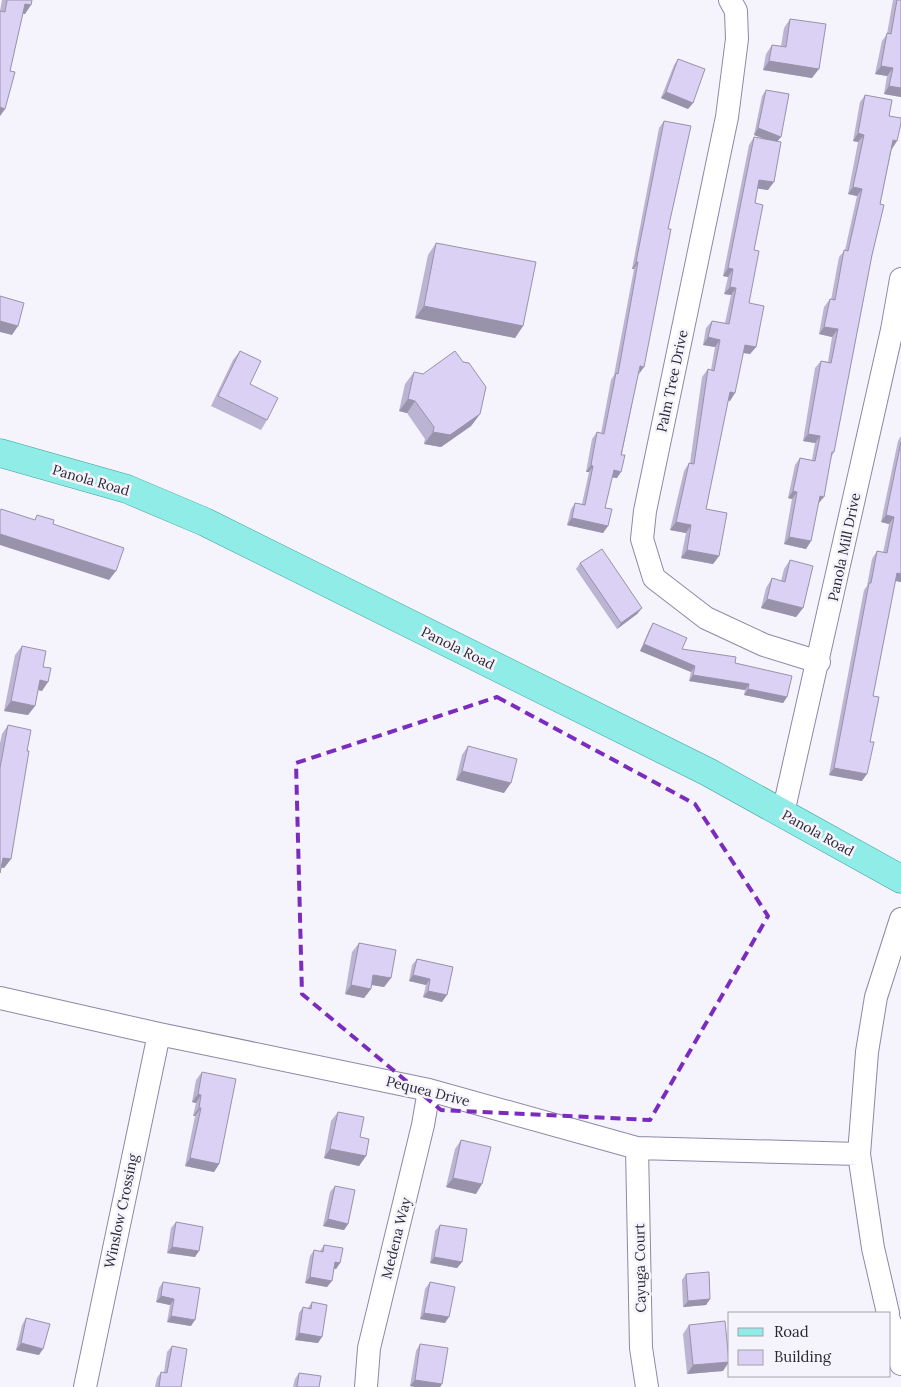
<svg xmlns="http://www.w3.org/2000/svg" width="901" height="1387" viewBox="0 0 901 1387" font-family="Lora,serif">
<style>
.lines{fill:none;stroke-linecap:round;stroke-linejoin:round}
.minor-casing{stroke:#8f87a8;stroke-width:24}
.major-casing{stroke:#3ba09d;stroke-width:29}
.minor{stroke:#fff;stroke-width:22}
.major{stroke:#8fece6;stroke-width:28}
.wall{fill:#bbb4d2}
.shaded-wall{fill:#9992ab}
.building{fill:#dad1f4;stroke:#9992ab}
.marked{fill:none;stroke:#7b2cbf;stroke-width:4;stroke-dasharray:10 6;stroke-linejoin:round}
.labels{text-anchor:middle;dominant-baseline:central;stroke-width:5;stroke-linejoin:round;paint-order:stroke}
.street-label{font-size:14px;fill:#2b2835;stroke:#f5f3fb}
</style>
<rect width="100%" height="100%" fill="#f5f3fb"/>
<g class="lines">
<defs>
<path id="minor" d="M 730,0 L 736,11 L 737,39 L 727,117 L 645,511 L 642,539 L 654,578 L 706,618 L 764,645 L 819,662
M 783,813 L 892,330 L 901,279
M 0,998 L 159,1034 L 429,1090 L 637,1148 L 859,1154
M 637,1148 L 641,1348 L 647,1387
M 888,1313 L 873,1248 L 859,1154 L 867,1052 L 876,997 L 901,919
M 890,1322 L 901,1364
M 85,1387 L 159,1034
M 366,1387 L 369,1348 L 423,1125 L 429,1090"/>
<path id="major" d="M 0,453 L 127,489 L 205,522 L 708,772 L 901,879"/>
</defs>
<use href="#minor" class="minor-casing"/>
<use href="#major" class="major-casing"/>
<use href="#minor" class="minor"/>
<use href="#major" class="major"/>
</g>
<path class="wall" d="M 2,0 L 32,0 L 25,14 L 23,13 L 10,71 L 5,109 L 0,116 L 0,11 Z
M 893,0 L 901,0 L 901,97 L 884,94 L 887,76 L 875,74 L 882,41 L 887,34 Z
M 790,19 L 812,78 L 763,70 L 766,54 L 772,45 L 781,46 L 784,28 Z
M 678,59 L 693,103 L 688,109 L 661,98 L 674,65 Z
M 766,90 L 778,141 L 768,190 L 758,188 L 755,203 L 754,250 L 749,303 L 756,347 L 750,354 L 743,353 L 730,401 L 728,400 L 706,509 L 719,556 L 713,564 L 681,558 L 686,533 L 670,530 L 684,471 L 689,463 L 690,463 L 702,377 L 708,369 L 711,370 L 715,347 L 703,345 L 706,328 L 712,321 L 725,323 L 731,295 L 724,294 L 728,277 L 723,276 L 749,145 L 754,137 L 766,139 L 754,135 L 762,96 Z
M 865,95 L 889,116 L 892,149 L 892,148 L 880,204 L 872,255 L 834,452 L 832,456 L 818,504 L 811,541 L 806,549 L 784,544 L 792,499 L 788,498 L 795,465 L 800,458 L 812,460 L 815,443 L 803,441 L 815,368 L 821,361 L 828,362 L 832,337 L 819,334 L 824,307 L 830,299 L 831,300 L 839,257 L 845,250 L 857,196 L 848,194 L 858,142 L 853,141 L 860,102 Z
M 664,121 L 668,229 L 617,478 L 612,477 L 605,508 L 608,526 L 603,533 L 567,525 L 571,509 L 575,503 L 582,504 L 589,472 L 586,472 L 592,439 L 597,432 L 601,433 L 611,380 L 614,375 L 634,269 L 632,269 L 659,128 Z
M 436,243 L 523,326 L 515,338 L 415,318 L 428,255 Z
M 240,351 L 250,384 L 267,420 L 261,430 L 211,406 L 233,360 Z
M 414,372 L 480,414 L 471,426 L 441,447 L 424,444 L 425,439 L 407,413 L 399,411 L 405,384 Z
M 901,436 L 901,582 L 895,581 L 873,696 L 862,781 L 829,775 L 864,590 L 867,586 L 872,559 L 877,551 L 883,553 L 889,524 L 881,522 L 898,441 Z
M 790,560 L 803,608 L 796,617 L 761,608 L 766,588 L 772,578 L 781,581 L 784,569 Z
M 580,563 L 642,608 L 637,614 L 617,629 L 576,569 Z
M 653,623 L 682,649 L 735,663 L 787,697 L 783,703 L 744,695 L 745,690 L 689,681 L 691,672 L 640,651 L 649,630 Z
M 22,646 L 43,667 L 42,691 L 38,690 L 35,706 L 28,715 L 4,711 L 15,655 Z
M 8,725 L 27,751 L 11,859 L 4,868 L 1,868 L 0,873 L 0,743 L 2,734 Z
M 468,746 L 504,793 L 456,780 L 462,755 Z
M 359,943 L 391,978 L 384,987 L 371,985 L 371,989 L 364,998 L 345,994 L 352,952 Z
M 417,959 L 453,967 L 442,1002 L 423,997 L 426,985 L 409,981 L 412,965 Z
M 202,1072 L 219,1164 L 214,1172 L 185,1166 L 195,1116 L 193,1116 L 196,1103 L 192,1102 L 196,1080 Z
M 338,1112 L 366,1156 L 359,1166 L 324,1158 L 331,1121 Z
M 461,1140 L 476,1194 L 446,1187 L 455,1149 Z
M 335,1186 L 348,1224 L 344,1230 L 323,1226 L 330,1192 Z
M 176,1222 L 195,1257 L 167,1253 L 171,1228 Z
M 440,1225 L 462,1262 L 457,1268 L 430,1263 L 435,1231 Z
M 324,1245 L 340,1263 L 336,1269 L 334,1268 L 327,1287 L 305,1283 L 310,1256 L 314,1250 L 320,1251 Z
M 686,1274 L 710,1299 L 706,1305 L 683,1307 L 682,1280 Z
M 163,1282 L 191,1326 L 167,1322 L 170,1305 L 156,1302 L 159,1288 Z
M 430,1282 L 445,1323 L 420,1319 L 425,1289 Z
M 312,1302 L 318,1343 L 295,1340 L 299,1313 L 303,1307 L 308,1308 Z
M 26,1318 L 39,1355 L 16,1350 L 22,1325 Z
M 689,1325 L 723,1371 L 687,1374 L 683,1334 Z
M 420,1344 L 442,1384 L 440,1387 L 416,1387 L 410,1386 L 416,1351 Z
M 172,1346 L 181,1387 L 155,1387 L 157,1378 L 161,1372 L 164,1372 L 167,1352 Z
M 299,1373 L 319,1387 L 293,1387 L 295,1379 Z"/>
<path class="shaded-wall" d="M 25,4 L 31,5 L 25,14 L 19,13 Z
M 769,61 L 819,69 L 812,78 L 763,70 Z
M 881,66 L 893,68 L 887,76 L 875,74 Z
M 889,86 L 901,88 L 901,97 L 884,94 Z
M 666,92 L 693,103 L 688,109 L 661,98 Z
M 0,107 L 5,109 L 0,116 Z
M 758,128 L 781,137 L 776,143 L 754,135 Z
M 858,133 L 864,135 L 858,142 L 853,141 Z
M 893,140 L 897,141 L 892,149 L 888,148 Z
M 759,180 L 774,182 L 768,190 L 754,188 Z
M 853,187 L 862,189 L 857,196 L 848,194 Z
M 636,262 L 638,262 L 634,269 L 632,269 Z
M 728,268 L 733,269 L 728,277 L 723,276 Z
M 730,287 L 736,288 L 731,295 L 724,294 Z
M 424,306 L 523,326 L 515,338 L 415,318 Z
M 0,321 L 18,326 L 12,335 L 0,332 Z
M 824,327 L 838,329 L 832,337 L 819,334 Z
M 708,337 L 720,340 L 715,347 L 703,345 Z
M 745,345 L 756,347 L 750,354 L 739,352 Z
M 640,366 L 644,367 L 639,374 Z
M 730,392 L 735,393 L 730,401 L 724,399 Z
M 408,399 L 415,401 L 407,413 L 399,411 Z
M 480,414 L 471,426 L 441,447 L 424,444 L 433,432 Z
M 808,434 L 820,436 L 815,443 L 803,441 Z
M 591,465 L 593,466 L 589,472 L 586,472 Z
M 614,470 L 621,472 L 617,478 L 609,477 Z
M 793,491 L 797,492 L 792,499 L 788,498 Z
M 820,496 L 824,497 L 818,504 Z
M 886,515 L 894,517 L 889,524 L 881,522 Z
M 572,518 L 608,526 L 603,533 L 567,525 Z
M 676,522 L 691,525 L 686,533 L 670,530 Z
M 0,534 L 116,571 L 109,580 L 0,545 Z
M 789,537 L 811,541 L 806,549 L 784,544 Z
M 687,550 L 719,556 L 713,564 L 681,558 Z
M 897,573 L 901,574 L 901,582 L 891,580 Z
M 767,599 L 803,608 L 796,617 L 761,608 Z
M 642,608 L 637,614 L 617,629 L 621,623 Z
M 644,644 L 695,666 L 691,672 L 640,651 Z
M 693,675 L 749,684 L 745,690 L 689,681 Z
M 40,680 L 48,682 L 42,691 L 34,689 Z
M 748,689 L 787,697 L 783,703 L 744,695 Z
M 11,701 L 35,706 L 28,715 L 4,711 Z
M 834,768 L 867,774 L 862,781 L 829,775 Z
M 462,771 L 511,783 L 504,793 L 456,780 Z
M 3,858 L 11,859 L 4,868 L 0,867 Z
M 373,975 L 391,978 L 384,987 L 367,984 Z
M 413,975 L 430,979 L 426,985 L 409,981 Z
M 351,985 L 371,989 L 364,998 L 345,994 Z
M 428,991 L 447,995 L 442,1002 L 423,997 Z
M 198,1094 L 201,1095 L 196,1103 L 192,1102 Z
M 199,1108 L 201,1108 L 195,1116 L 193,1116 Z
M 330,1149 L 366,1156 L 359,1166 L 324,1158 Z
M 190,1158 L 219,1164 L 214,1172 L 185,1166 Z
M 453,1178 L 482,1184 L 476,1194 L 446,1187 Z
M 328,1219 L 348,1224 L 344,1230 L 323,1226 Z
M 172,1247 L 199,1251 L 195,1257 L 167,1253 Z
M 434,1257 L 462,1262 L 457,1268 L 430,1263 Z
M 335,1262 L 340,1263 L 336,1269 L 330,1268 Z
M 310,1277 L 332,1281 L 327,1287 L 305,1283 Z
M 161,1296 L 174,1299 L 170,1305 L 156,1302 Z
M 710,1299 L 706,1305 L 683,1307 L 688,1301 Z
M 424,1313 L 449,1317 L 445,1323 L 420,1319 Z
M 171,1316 L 195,1320 L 191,1326 L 167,1322 Z
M 299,1333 L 322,1337 L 318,1343 L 295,1340 Z
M 21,1343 L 43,1349 L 39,1355 L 16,1350 Z
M 729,1362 L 723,1371 L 687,1374 L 693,1365 Z
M 415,1380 L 442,1384 L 440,1387 L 416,1387 L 410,1386 Z"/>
<path class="building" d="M 7,0 L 32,0 L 31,5 L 25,4 L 10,71 L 15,72 L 5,109 L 0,107 L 0,11 L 5,12 Z
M 897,0 L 901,0 L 901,88 L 889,86 L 893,68 L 881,66 L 887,33 L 891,34 Z
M 790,19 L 826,24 L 819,69 L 769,61 L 772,45 L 786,47 Z
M 678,59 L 705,69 L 693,103 L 666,92 Z
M 766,90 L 789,94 L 781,137 L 758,128 Z
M 865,95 L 892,100 L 889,116 L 901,118 L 901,123 L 897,141 L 893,140 L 880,204 L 884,205 L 872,255 L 834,452 L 832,452 L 824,497 L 820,496 L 811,541 L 789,537 L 797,492 L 793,491 L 800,458 L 815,461 L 820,436 L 808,434 L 821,361 L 831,363 L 838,329 L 824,327 L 830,299 L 835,300 L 844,250 L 848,251 L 862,189 L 853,187 L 864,135 L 858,133 Z
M 664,121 L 691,126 L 668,229 L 671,229 L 644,367 L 640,366 L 621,455 L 625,455 L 621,472 L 614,470 L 605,508 L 612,509 L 608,526 L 572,518 L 575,503 L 585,505 L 593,466 L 591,465 L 597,432 L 604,434 L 616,373 L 618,374 L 638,262 L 636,262 Z
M 754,137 L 781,142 L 774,182 L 759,180 L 755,203 L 763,205 L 754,250 L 759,251 L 749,303 L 764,306 L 756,347 L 745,345 L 735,393 L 730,392 L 706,509 L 727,513 L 719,556 L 687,550 L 691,525 L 676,522 L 689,463 L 694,464 L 708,369 L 714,371 L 720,340 L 708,337 L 712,321 L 729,324 L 736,288 L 730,287 L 733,269 L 728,268 Z
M 436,243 L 536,262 L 523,326 L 424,306 Z
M 0,296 L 24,303 L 18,326 L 0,321 Z
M 240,351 L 261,361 L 250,384 L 278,398 L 267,420 L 218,396 Z
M 455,351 L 463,362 L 469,363 L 486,387 L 480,414 L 450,435 L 433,432 L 434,427 L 415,401 L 408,399 L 414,372 L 423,374 Z
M 901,442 L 901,574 L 897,573 L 873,696 L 879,697 L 870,742 L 874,742 L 867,774 L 834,768 L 869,583 L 871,583 L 877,551 L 887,553 L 894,517 L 886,515 Z
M 1,509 L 35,520 L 37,515 L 54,520 L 53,524 L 124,548 L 116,571 L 0,534 L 0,511 Z
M 602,549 L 642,608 L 621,623 L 580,563 Z
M 790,560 L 813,566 L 803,608 L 767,599 L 772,578 L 785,582 Z
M 653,623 L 687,638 L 682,649 L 736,657 L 735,663 L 792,676 L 787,697 L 748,689 L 749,684 L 693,675 L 695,666 L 644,644 Z
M 22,646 L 46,651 L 43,667 L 51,668 L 48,682 L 40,680 L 35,706 L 11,701 Z
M 8,725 L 31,730 L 27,751 L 29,751 L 11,859 L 3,858 L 0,873 L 0,768 Z
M 468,746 L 517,759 L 511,783 L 462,771 Z
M 359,943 L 396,950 L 391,978 L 373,975 L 371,989 L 351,985 Z
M 417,959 L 453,967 L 447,995 L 428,991 L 430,979 L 413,975 Z
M 202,1072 L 236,1079 L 219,1164 L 190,1158 L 201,1108 L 199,1108 L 201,1095 L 198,1094 Z
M 338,1112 L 364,1117 L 360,1137 L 369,1139 L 366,1156 L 330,1149 Z
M 461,1140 L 491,1147 L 482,1184 L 453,1178 Z
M 335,1186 L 355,1190 L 348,1224 L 328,1219 Z
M 176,1222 L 203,1227 L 199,1251 L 172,1247 Z
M 440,1225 L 467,1229 L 462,1262 L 434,1257 Z
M 324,1245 L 343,1248 L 340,1263 L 335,1262 L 332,1281 L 310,1277 L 314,1250 L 323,1252 Z
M 709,1272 L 710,1299 L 688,1301 L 686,1274 Z
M 163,1282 L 200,1288 L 195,1320 L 171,1316 L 174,1299 L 161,1296 Z
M 430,1282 L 455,1287 L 449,1317 L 424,1313 Z
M 312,1302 L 327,1305 L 322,1337 L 299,1333 L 303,1307 L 311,1309 Z
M 26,1318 L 50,1324 L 43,1349 L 21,1343 Z
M 725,1321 L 729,1362 L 693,1365 L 689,1325 Z
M 420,1344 L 448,1348 L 442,1384 L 415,1380 Z
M 172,1346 L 187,1349 L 181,1387 L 159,1387 L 161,1372 L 167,1373 Z
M 299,1373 L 321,1376 L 319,1387 L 297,1387 Z"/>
<path class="marked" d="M 497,697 L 695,804 L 768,916 L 650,1120 L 441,1110 L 302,994 L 296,763 Z"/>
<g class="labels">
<g class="street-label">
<text transform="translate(672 381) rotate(-78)">Palm Tree Drive</text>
<text transform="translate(91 480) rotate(16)">Panola Road</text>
<text transform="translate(844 547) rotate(-78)">Panola Mill Drive</text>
<text transform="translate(458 648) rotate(26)">Panola Road</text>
<text transform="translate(818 833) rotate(29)">Panola Road</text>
<text transform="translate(428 1091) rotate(14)">Pequea Drive</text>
<text transform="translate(121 1211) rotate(-78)">Winslow Crossing</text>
<text transform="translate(396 1238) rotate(-76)">Medena Way</text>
<text transform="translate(640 1268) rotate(-91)">Cayuga Court</text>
</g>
</g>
<rect x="728" y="1312" width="162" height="65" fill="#f5f3fb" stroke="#a4a2ac"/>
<rect x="738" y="1328" width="25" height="8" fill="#8fece6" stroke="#a4a2ac"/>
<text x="774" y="1337" font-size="15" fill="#2b2835">Road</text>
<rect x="738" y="1350" width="25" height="15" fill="#dad1f4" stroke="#a4a2ac"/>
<text x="774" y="1362" font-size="15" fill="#2b2835">Building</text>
</svg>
